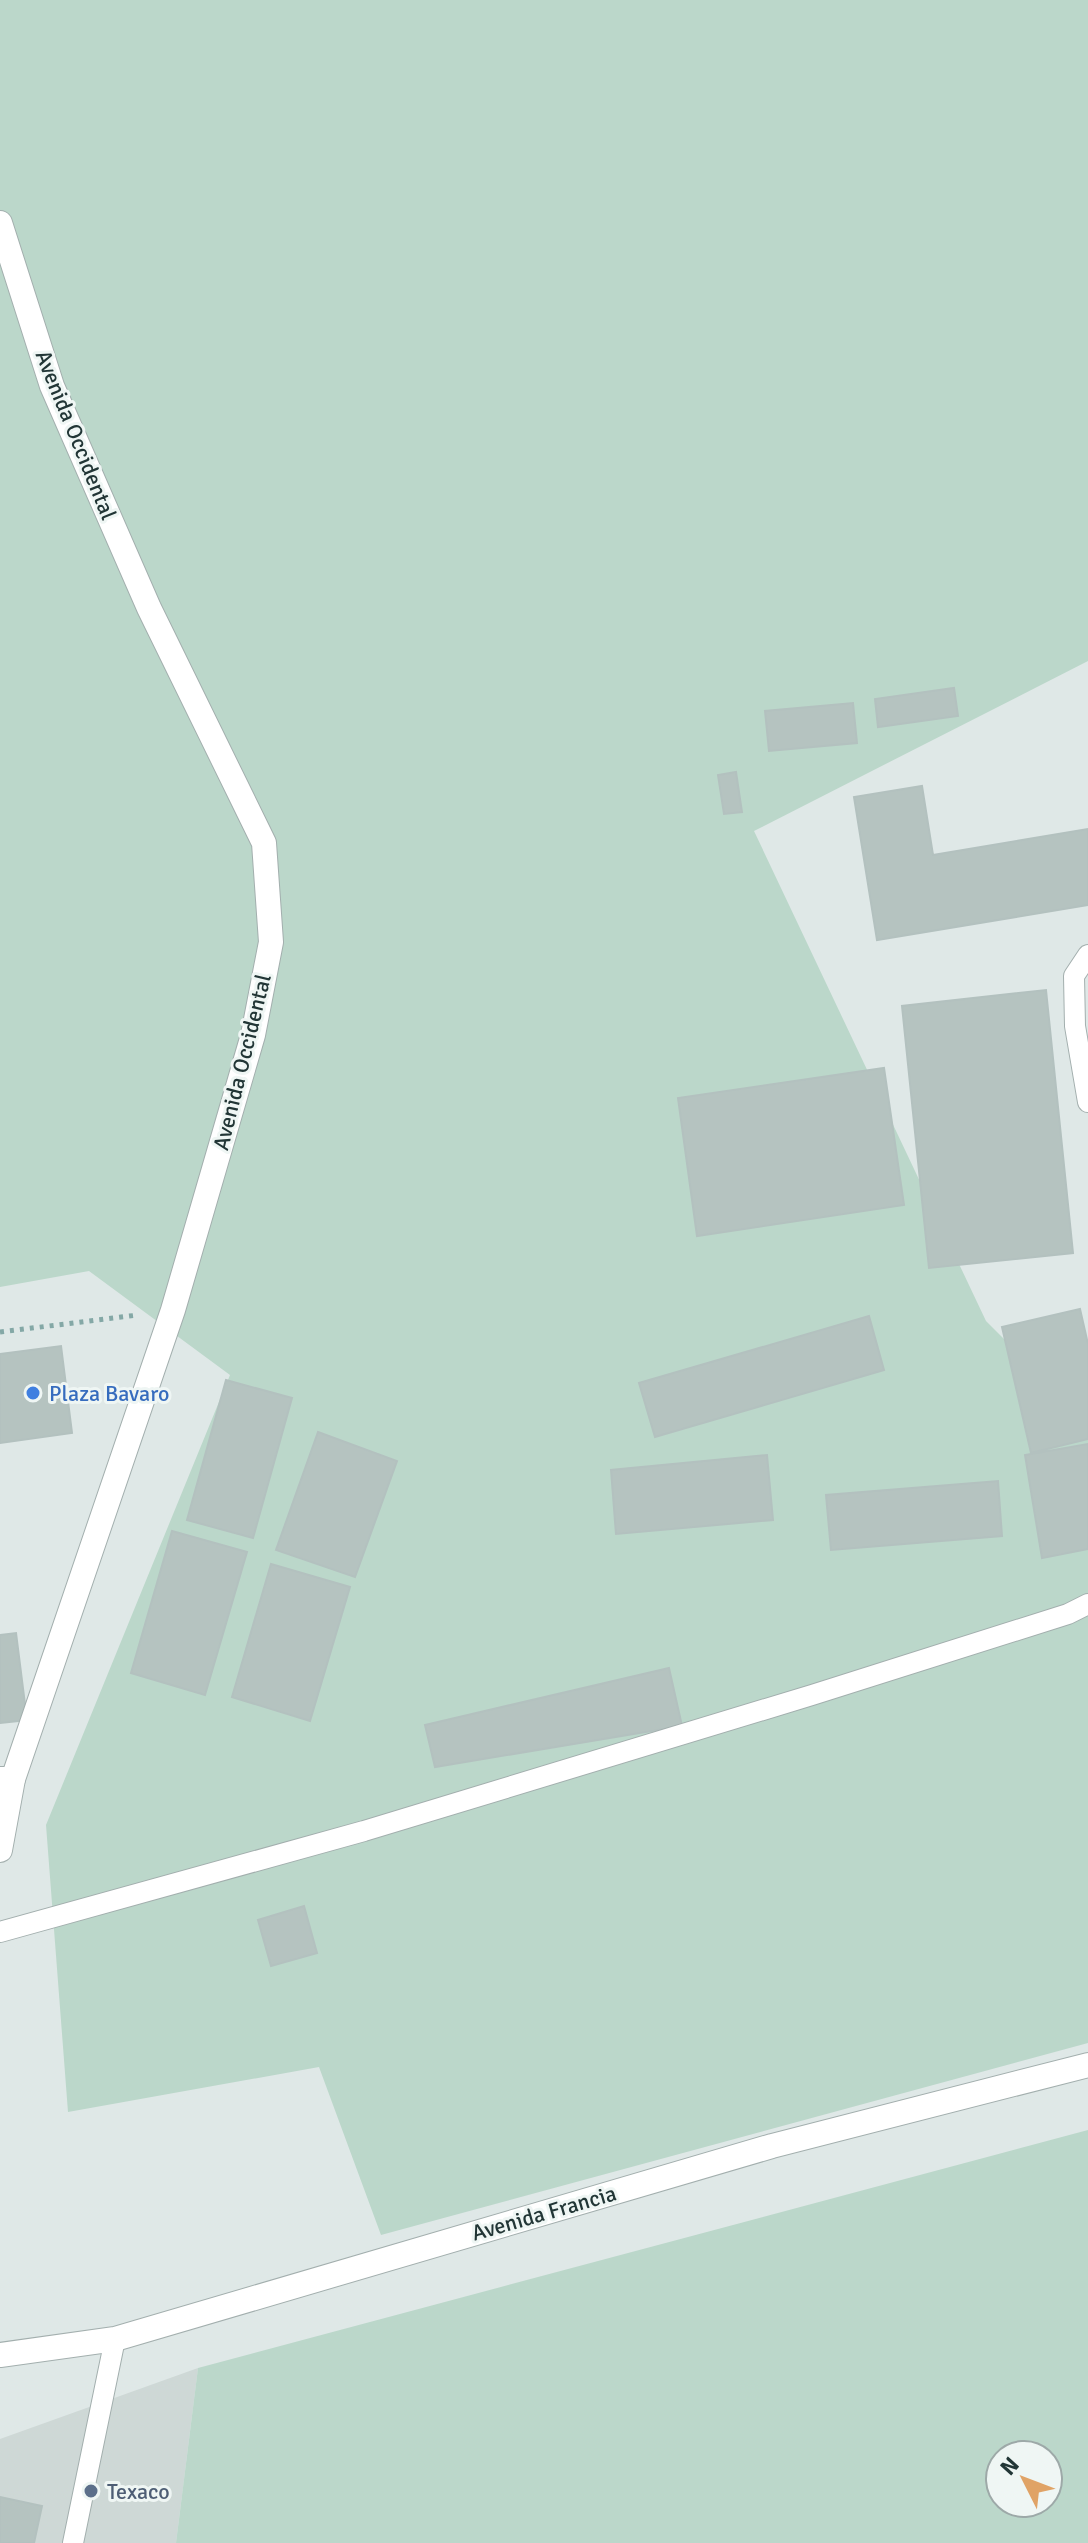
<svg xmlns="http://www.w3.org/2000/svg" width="1088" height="2543" viewBox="0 0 1088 2543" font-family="Signika,sans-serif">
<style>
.built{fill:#ced8d6}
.green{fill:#bbd7ca;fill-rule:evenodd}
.building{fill:#b5c3c0;stroke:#b3c1bf;stroke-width:2}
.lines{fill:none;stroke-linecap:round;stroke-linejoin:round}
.service-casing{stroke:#a3afae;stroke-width:22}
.minor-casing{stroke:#a3afae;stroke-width:26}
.tertiary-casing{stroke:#a3afae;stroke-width:26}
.path{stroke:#84a8a6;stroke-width:5;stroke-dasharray:4 6;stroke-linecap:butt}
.service{stroke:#fff;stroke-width:20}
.minor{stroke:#fff;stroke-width:24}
.tertiary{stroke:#fff;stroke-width:24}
.shop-dot{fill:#3f7fe0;stroke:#eff6f4;stroke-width:3}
.service-dot{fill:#5c6f8a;stroke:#eff6f4;stroke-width:3}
.labels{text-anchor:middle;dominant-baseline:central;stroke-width:6;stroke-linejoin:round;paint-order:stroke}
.street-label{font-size:22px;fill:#223636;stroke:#eff6f4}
.shop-label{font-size:22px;fill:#366cbe;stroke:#eff6f4;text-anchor:start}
.service-label{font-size:22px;fill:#4e5e75;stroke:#eff6f4;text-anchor:start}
</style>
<rect width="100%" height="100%" fill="#dfe8e7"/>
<path class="built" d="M 198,2368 L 176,2543 L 0,2543 L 0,2439 Z"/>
<path class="green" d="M 0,0 L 1088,0 L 1088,661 L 754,831 L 986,1321 L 1088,1423 L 1088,2043 L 381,2235 L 319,2067 L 68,2112 L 46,1825 L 230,1375 L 89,1271 L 0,1287 Z
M 1088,2130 L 1088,2543 L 176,2543 L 198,2368 ZM 1000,2455 L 1048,2455 L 1048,2503 L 1000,2503 Z"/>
<path class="building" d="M 954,688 L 958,716 L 878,727 L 875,699 Z
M 853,703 L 857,743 L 769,751 L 765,711 Z
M 736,772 L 742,812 L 724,814 L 718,775 Z
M 922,786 L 933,855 L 1088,829 L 1088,905 L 877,940 L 854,797 Z
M 1046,990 L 1073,1253 L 929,1268 L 902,1006 Z
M 884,1068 L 904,1205 L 697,1236 L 678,1098 Z
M 1080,1309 L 1088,1344 L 1088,1439 L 1031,1453 L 1002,1327 Z
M 869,1316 L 884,1370 L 655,1437 L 639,1383 Z
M 61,1346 L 72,1433 L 0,1443 L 0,1354 Z
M 226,1380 L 292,1398 L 253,1538 L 187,1520 Z
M 318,1432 L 397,1461 L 355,1577 L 276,1550 Z
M 1088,1444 L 1088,1549 L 1042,1558 L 1025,1455 Z
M 767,1455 L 773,1520 L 616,1534 L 611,1470 Z
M 998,1481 L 1002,1536 L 831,1550 L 826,1495 Z
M 172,1531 L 247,1552 L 205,1695 L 131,1673 Z
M 271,1564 L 350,1587 L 310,1721 L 232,1697 Z
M 16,1633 L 27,1720 L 0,1723 L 0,1635 Z
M 669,1668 L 682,1726 L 435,1767 L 425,1725 Z
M 304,1906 L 317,1953 L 271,1966 L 258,1920 Z
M 0,2497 L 42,2506 L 34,2543 L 0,2543 Z"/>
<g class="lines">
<defs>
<path id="service" d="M 1088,955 L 1074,976 L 1075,1026 L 1088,1102
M 0,1932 L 364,1831 L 812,1695 L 1068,1614 L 1088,1604
M 73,2543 L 115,2339"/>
<path id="minor" d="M 0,223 L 52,386 L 149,608 L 264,843 L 271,942 L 253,1035 L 173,1310 L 13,1779"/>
<path id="tertiary" d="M 0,1779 L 13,1779 L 0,1850
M 0,2355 L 115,2339 L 772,2146 L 1088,2065"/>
</defs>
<use href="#service" class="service-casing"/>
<use href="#minor" class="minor-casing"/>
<use href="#tertiary" class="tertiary-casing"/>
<path class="path" d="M 0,1332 L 138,1315"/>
<use href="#service" class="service"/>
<use href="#minor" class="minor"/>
<use href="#tertiary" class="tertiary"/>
</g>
<circle class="shop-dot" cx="33" cy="1393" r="8"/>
<circle class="service-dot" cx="91" cy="2491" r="8"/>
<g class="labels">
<g class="street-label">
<text transform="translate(76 435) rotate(68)">Avenida Occidental</text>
<text transform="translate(242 1062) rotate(-76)">Avenida Occidental</text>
<text transform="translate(544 2213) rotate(-16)">Avenida Francia</text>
</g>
<g class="shop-label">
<text x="49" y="1393">Plaza Bavaro</text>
</g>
<g class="service-label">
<text x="107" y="2491">Texaco</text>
</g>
</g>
<g transform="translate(1024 2479) rotate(312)"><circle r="38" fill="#eff6f4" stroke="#9da9a8" stroke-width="2"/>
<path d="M0-6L14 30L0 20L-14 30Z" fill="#e0a366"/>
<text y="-12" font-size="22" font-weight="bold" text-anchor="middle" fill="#223636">N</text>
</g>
</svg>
